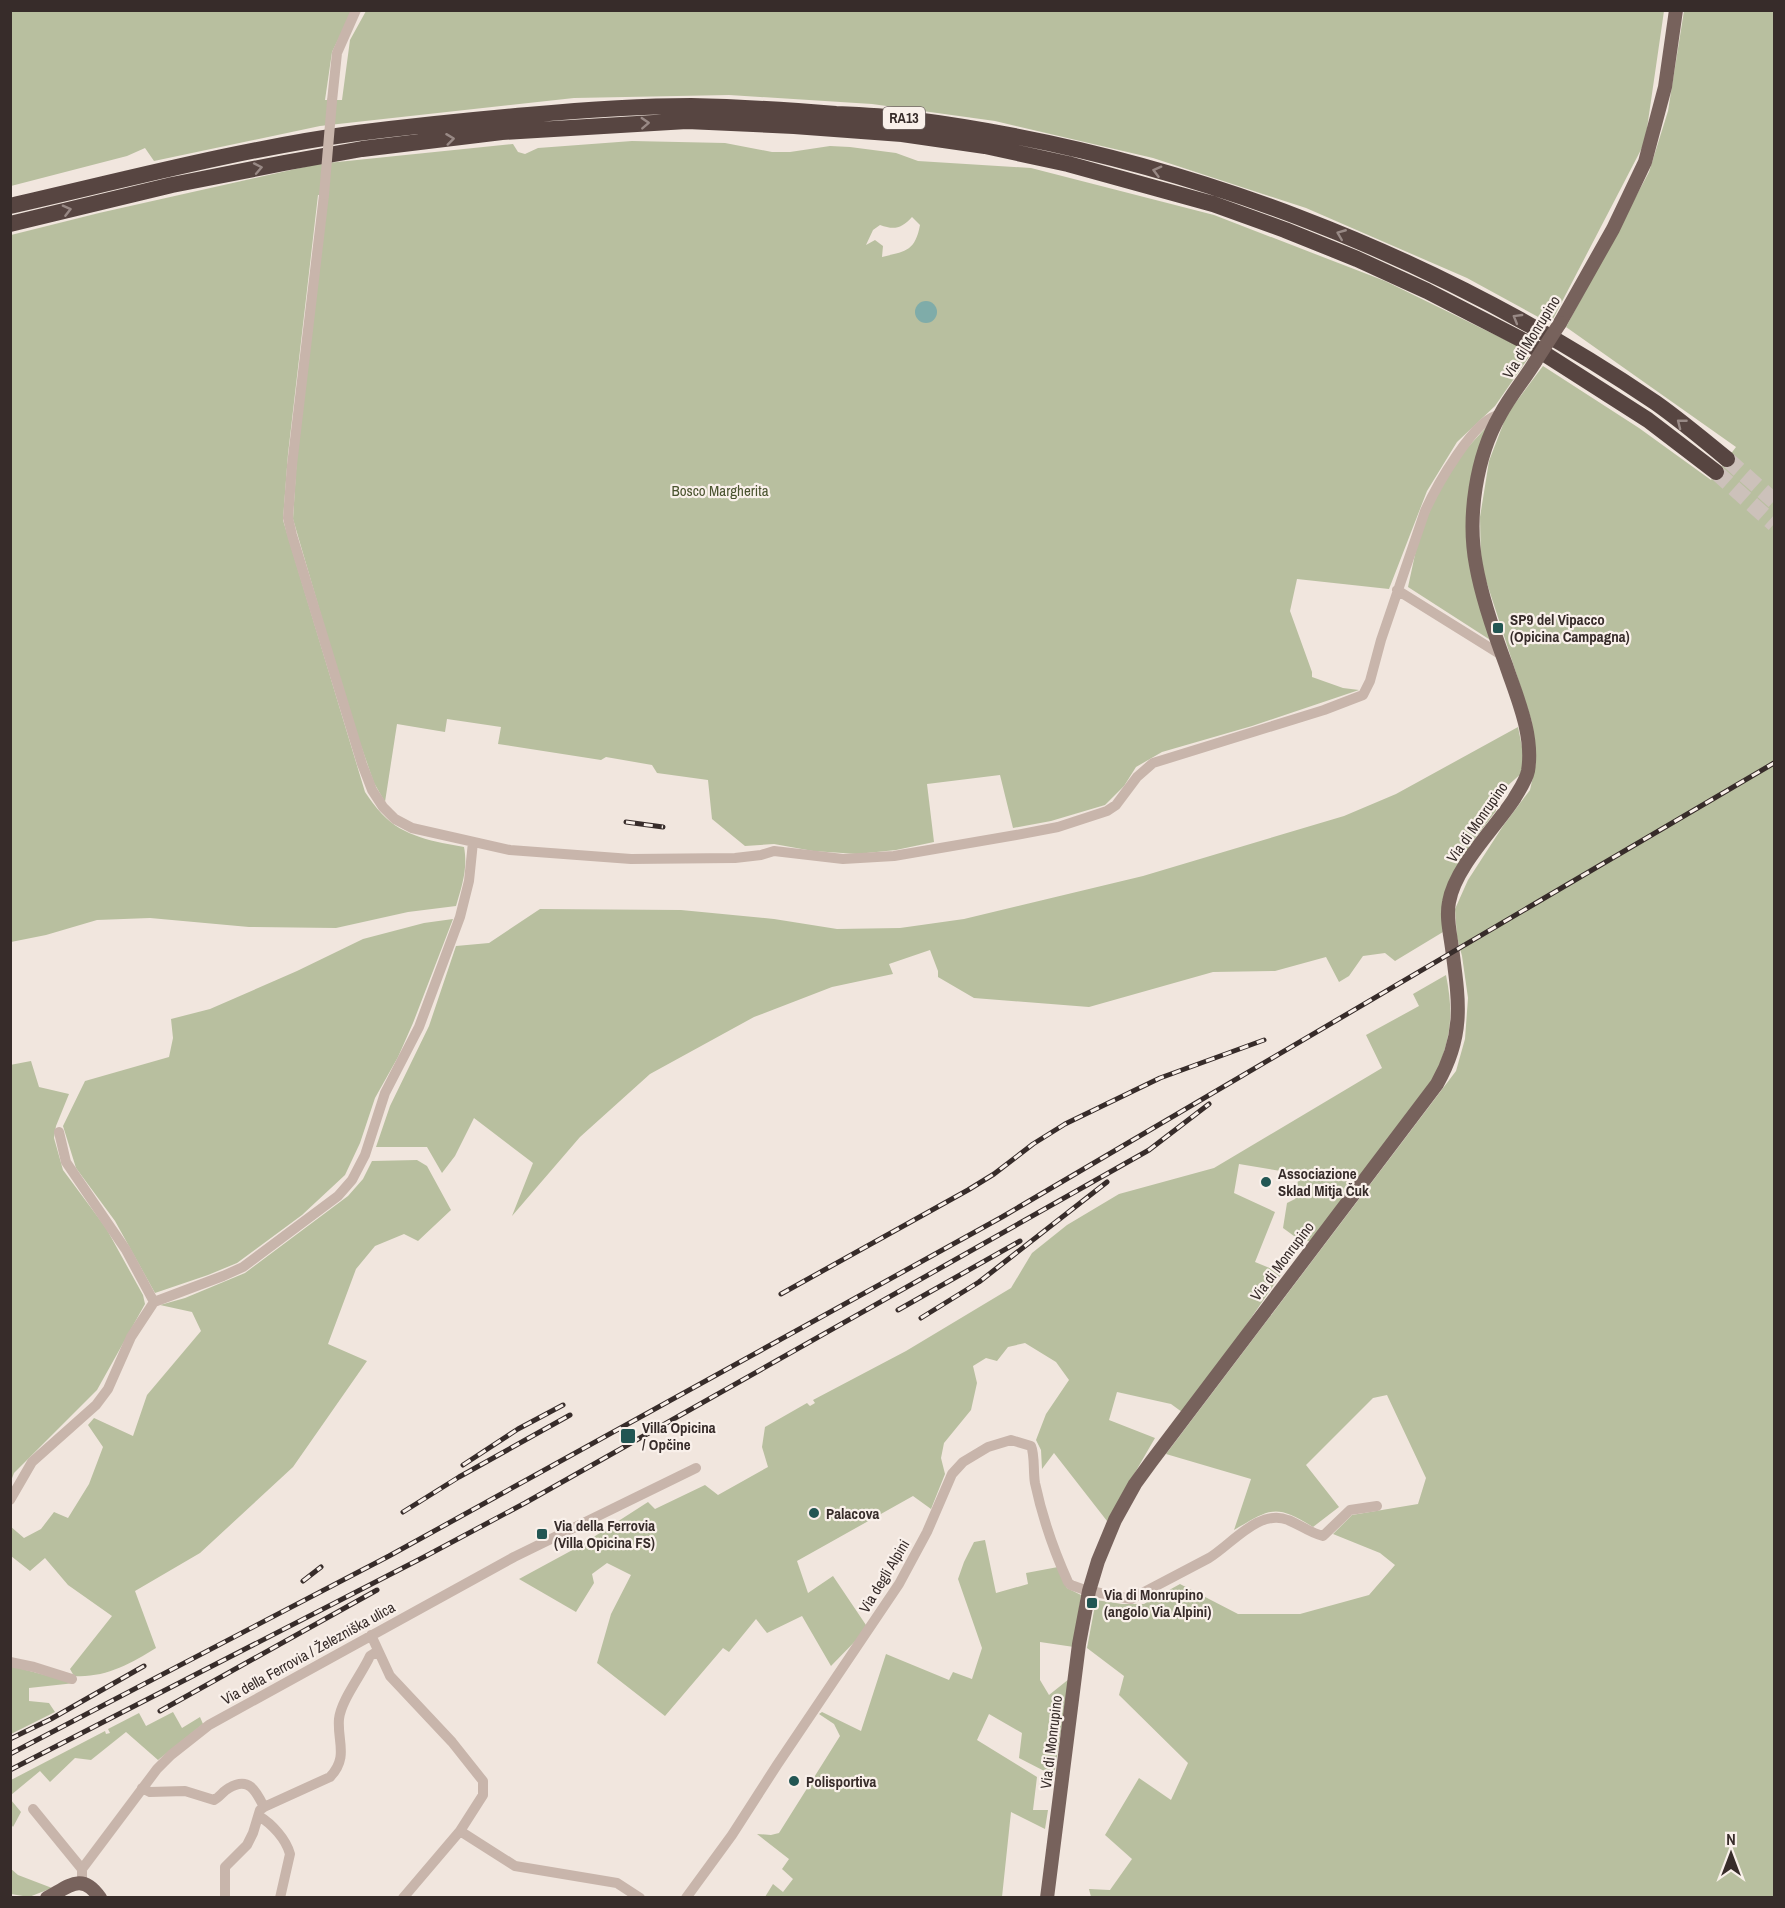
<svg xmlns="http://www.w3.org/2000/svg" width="1785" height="1908" viewBox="0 0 1785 1908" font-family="'Archivo Narrow',sans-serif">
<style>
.green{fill:#b8bf9f;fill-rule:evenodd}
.water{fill:#7faca9}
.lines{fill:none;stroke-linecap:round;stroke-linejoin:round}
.highway-tunnel{stroke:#ccc1ba;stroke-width:16;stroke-dasharray:16 8;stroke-linecap:butt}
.minor{stroke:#c8b5ab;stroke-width:10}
.major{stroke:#77625c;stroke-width:14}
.highway{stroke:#574541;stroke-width:16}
.rail-casing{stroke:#372c2a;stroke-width:5}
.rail{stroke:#f9f0ea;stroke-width:3;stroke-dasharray:9;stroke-linecap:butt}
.minor-bridge{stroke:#c8b5ab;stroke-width:10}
.major-bridge{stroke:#77625c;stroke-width:14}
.oneway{stroke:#988985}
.poi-dot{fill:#225653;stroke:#f9f0ea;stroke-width:2}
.labels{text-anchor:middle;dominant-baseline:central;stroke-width:4.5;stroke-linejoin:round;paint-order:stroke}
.shield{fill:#f9f0ea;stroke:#716764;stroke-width:1.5}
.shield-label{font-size:14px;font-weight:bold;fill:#372c2a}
.street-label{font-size:15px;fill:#372c2a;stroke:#f9f0ea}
.park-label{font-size:15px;fill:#4a532f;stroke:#f9f0ea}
.poi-label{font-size:15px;font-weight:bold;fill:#372c2a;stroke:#f9f0ea;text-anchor:start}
</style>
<rect width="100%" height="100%" fill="#f1e6de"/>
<path class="green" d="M 10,11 L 352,11 L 332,52 L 325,100 L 342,100 L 350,40 L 366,11 L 1664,11 L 1645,142 L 1553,319 L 1544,313 L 1540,318 L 1467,278 L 1306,208 L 1153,158 L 995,121 L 872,104 L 729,95 L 574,98 L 320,126 L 154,161 L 145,148 L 127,156 L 11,186 Z
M 1684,11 L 1774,11 L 1774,1897 L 1091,1897 L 1089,1889 L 1110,1890 L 1132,1859 L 1105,1835 L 1139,1778 L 1171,1800 L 1188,1763 L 1119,1695 L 1124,1676 L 1087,1648 L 1096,1600 L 1122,1604 L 1144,1604 L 1180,1584 L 1238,1614 L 1300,1614 L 1369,1595 L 1395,1565 L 1380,1553 L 1333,1534 L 1352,1515 L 1418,1504 L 1426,1478 L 1387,1395 L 1373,1398 L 1306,1465 L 1339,1507 L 1313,1527 C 1275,1503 1270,1509 1234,1530 L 1251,1479 L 1166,1454 L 1456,1071 L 1465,1039 L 1468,998 L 1462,956 L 1457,937 L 1455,909 L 1468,880 L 1503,826 L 1530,790 L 1536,763 L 1532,722 L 1481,565 L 1480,517 L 1489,461 L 1507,414 L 1543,366 L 1639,428 L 1711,480 L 1736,447 L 1566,327 L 1649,172 L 1668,111 Z
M 632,141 L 725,143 L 772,152 L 790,152 L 830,146 L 850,147 L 896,153 L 918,161 L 1031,168 L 1214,215 L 1385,281 L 1522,348 L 1520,352 L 1529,357 L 1495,406 L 1457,442 L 1427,491 L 1389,589 L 1297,579 L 1290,611 L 1312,672 L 1312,677 L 1343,688 L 1359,690 L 1252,726 L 1162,752 L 1136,767 L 1124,786 L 1105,805 L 1051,821 L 1013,828 L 1000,775 L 927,784 L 934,842 L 896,850 L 857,854 L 813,851 L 774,844 L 745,846 L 712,819 L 708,780 L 657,773 L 652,765 L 606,757 L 601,760 L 498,744 L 501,727 L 447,719 L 445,732 L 397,724 L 385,802 L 374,783 L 349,711 L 293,519 L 297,455 L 324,195 L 318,195 L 288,454 L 283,520 L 365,792 C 370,799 375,807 382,814 C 403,837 436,842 464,847 C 468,868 462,886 456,906 L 408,912 L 336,928 L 249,927 L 150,918 L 97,920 L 46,935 L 11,942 L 11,235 L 99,213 L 318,164 L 513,144 L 518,152 L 525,154 L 538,148 ZM 912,217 L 920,225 C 915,252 905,251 882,257 L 883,246 L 875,240 L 866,245 L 873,230 L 880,225 C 894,230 901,229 912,217 Z
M 1490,423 L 1471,508 L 1495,643 L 1408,587 L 1419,536 L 1448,469 Z
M 1518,727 L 1523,752 L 1523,772 L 1505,788 L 1495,804 L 1496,811 L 1476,837 L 1454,874 L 1444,895 L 1442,910 L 1443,932 L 1395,961 L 1385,953 L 1363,956 L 1349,976 L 1339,982 L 1326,957 L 1275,971 L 1213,972 L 1089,1007 L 974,998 L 938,977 L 938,971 L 930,950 L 889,964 L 893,974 L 832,987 L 754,1017 L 650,1074 L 580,1137 L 512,1216 L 533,1163 L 474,1118 L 455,1156 L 442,1173 L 427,1147 L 376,1147 L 390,1106 L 429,1026 L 456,946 L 489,943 L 540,909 L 681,910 L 774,919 L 837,929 L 900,928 L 964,919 L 1143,876 L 1344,816 L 1396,794 Z
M 453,919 L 413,1023 L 398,1057 L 375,1098 L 360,1143 L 345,1175 L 302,1215 L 237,1263 L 208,1275 L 155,1293 L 115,1221 L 76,1168 L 63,1126 L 85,1081 L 169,1057 L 173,1038 L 171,1019 L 210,1009 L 297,971 L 363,939 L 424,923 Z
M 1446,975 C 1454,1015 1451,1038 1435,1076 L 1311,1242 L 1294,1236 L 1283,1228 L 1287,1203 L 1295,1199 L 1299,1174 L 1239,1164 L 1234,1193 L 1275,1212 L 1255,1262 L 1282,1273 L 1216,1369 L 1182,1412 L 1171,1404 L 1117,1392 L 1109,1420 L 1155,1438 L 1107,1521 L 1054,1453 L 1042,1469 L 1041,1450 L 1036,1440 L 1046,1414 L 1069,1380 L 1056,1362 L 1025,1343 L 1008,1347 L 997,1361 L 986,1358 L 973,1366 L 977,1383 L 971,1410 L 944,1443 L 941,1458 L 945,1474 L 931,1509 L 913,1496 L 797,1561 L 808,1593 L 833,1576 L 868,1628 L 831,1666 L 802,1616 L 767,1633 L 756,1619 L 729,1652 L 723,1648 L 665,1716 L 597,1663 L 611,1614 L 631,1575 L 607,1563 L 592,1574 L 594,1583 L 576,1612 L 519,1579 L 578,1547 L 648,1502 L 655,1509 L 705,1485 L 718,1495 L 768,1467 L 762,1447 L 765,1427 L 807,1403 L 810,1406 L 815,1403 L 813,1400 L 906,1351 L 1011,1288 L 1032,1253 L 1067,1225 L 1119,1194 L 1214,1168 L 1382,1068 L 1366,1035 L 1419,1006 L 1413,994 Z
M 31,1061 L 39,1087 L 69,1094 L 56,1126 L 54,1138 L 63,1170 L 106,1228 L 143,1295 L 145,1304 L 97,1390 L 14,1473 L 11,1481 L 10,1065 Z
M 417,1160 L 427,1166 L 451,1210 L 418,1241 L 404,1234 L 375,1246 L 356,1269 L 328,1344 L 367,1361 L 293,1467 L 200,1553 L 135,1591 L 156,1648 C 130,1664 105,1678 74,1676 L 70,1669 L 112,1616 L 68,1585 L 45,1558 L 30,1571 L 11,1556 L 10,1526 L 24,1538 L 41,1529 L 54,1512 L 68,1518 L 89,1484 L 103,1447 L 88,1425 L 94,1418 L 133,1436 L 147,1395 L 201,1331 L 192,1312 L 160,1305 L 185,1298 L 245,1273 L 348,1196 L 363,1179 L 372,1161 Z
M 985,1540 L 996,1593 L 1028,1584 L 1026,1573 L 1058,1567 L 1067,1588 L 1081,1595 L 1074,1647 L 1040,1642 L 1040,1680 L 1049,1695 L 1069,1679 L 1054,1776 L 1019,1758 L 1022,1733 L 989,1714 L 977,1740 L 1037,1777 L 1033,1810 L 1048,1810 L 1045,1829 L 1011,1812 L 1002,1897 L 765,1897 L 773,1884 L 783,1892 L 793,1879 L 782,1869 L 789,1859 L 757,1834 L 771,1835 L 779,1833 L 840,1736 L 834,1724 L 819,1714 L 822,1712 L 861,1731 L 886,1654 L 949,1680 L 953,1672 L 972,1679 L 982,1648 L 958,1579 L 964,1562 L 974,1542 Z
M 11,1666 L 75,1683 L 29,1688 L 29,1701 L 49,1703 L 55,1712 L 11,1734 Z
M 173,1712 L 182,1728 L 200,1717 L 203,1724 L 158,1760 L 126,1732 L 91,1760 L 75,1758 L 50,1782 L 40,1771 L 11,1795 L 11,1780 L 105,1731 L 106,1734 L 110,1733 L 108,1729 L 139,1713 L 146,1726 Z
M 11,1800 L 21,1812 L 13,1827 L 11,1824 Z
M 10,1868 L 18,1875 L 52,1888 L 29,1897 L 11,1894 Z"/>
<path class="water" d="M915 312a11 11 0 1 1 22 0a11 11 0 1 1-22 0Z"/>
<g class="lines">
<path class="highway-tunnel" d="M 1727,459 L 1774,501
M 1716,472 L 1774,524"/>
<path class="minor" d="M 332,101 L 337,53 L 356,10
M 324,195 L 292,465 L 288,518 L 292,535 L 362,764 L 372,790 L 383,807 L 395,819 L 412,828 L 510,850 L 631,859 L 735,858 L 761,855 L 774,851 L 843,859 L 894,856 L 1016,835 L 1058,827 L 1107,811 L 1116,805 L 1137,777 L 1153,763 L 1324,710 L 1363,695 L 1370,681 L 1381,640 L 1425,511 C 1435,489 1475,416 1500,415
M 1397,590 L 1503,656
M 59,1132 L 66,1162 L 126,1250 L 154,1302
M 10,1500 L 32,1462 L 96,1405 L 108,1389 L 131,1337 L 154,1302 L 223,1276 L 243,1267 L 338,1196 L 352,1180 L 365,1155 L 385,1093 L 419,1027 L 460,917 L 469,881 L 473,842
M 371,1635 L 390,1676 L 452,1742 L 483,1781 L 483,1795 L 460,1831
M 10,1662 L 34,1667 L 72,1679
M 142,1788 L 150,1792 L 185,1791 L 214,1800 C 220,1797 223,1791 229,1788 C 249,1776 256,1791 264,1807
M 33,1809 L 82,1869
M 259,1816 C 272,1824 286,1839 290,1854 L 280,1898
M 82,1882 L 82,1869 L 157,1769 L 171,1755 L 209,1725 L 514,1557 L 696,1468
M 225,1898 L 225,1867 L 247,1845 L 253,1833 L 260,1810 L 264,1807 L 330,1777 C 349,1757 337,1741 339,1719 C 341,1700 362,1674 370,1656 L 378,1651
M 403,1898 L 460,1831 L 515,1866 L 617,1883 L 640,1898
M 686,1898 L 732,1835 L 777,1765 L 899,1584 L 927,1532 L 952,1474 L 963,1462 L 988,1447 L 1011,1440 L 1031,1446 C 1035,1455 1033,1472 1035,1483 C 1042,1516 1054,1551 1068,1582 L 1071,1585 L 1085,1590 L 1131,1599 L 1209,1558 C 1231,1545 1259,1508 1288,1520 C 1301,1525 1308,1532 1323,1536 L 1350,1510 L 1377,1506"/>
<path class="major" d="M 1560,323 L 1613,229 L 1645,162 L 1665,87 L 1676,10
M 47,1898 C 68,1887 82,1871 100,1898
M 1047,1898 L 1079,1644 L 1089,1591 L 1098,1561 L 1115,1520 L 1135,1484 L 1151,1462 L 1437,1084 C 1465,1035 1459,1001 1452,948 C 1450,933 1446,917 1449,902 C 1455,867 1495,828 1514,799 C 1519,790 1526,781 1528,771 C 1534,735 1517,698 1506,665 C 1494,633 1482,599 1476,565 C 1467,517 1476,457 1500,415 C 1510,396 1524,380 1535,362"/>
<path class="highway" d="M 10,206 C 124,180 241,149 357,133 C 413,126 471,120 528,115 C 582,110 636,106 691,106 C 739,107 788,110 836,114 C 860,115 884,116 908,119 C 1175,153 1433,252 1656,403 C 1680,420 1704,440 1727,459
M 10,224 L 172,185 L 284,163 L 362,149 L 502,132 L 687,121 L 794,126 L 902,134 L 985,146 L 1068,164 L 1213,204 L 1285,230 L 1357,259 L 1427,291 L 1526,342 L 1648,420 L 1716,472"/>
<defs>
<path id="rail" d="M 626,822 L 663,827
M 781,1294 L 968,1190 L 994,1174 L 1033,1144 L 1065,1124 L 1160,1078 L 1264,1040
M 898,1310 L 1020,1241
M 921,1318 L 979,1282 L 1107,1182
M 463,1465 L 518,1429 L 563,1405
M 403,1512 L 459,1477 L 570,1415
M 303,1581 L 321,1567
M 160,1711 L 377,1590
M 10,1739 L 51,1719 L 144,1666
M 10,1754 L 389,1556 L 1002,1217 L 1774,763
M 10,1770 L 424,1557 L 525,1503 L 1149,1150 L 1209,1104"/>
</defs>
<use href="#rail" class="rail-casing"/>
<use href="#rail" class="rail"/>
<path class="minor-bridge" d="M 324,195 L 332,101"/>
<path class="major-bridge" d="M 1535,362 L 1560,323"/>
</g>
<defs><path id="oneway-chevron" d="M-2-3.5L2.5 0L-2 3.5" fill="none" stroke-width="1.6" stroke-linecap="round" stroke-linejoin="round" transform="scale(1.5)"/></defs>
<g class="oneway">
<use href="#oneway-chevron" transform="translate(645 123) rotate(-3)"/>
<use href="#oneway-chevron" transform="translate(450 139) rotate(-7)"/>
<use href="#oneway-chevron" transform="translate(258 168) rotate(-11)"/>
<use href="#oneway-chevron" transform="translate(1157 171) rotate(-165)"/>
<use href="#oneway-chevron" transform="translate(67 210) rotate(-14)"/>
<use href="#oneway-chevron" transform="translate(1341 234) rotate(-158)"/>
<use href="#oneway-chevron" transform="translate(1517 318) rotate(-150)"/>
<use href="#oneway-chevron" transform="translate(1681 423) rotate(-142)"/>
</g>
<g class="poi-dot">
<rect x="1492" y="622" width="12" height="12" rx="3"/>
<circle cx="1266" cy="1182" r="6"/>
<rect x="620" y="1428" width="16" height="16" rx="3"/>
<circle cx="814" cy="1513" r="6"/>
<rect x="536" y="1528" width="12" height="12" rx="3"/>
<rect x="1086" y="1597" width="12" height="12" rx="3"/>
<circle cx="794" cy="1781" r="6"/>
</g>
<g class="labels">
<rect class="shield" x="883" y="107" width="42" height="22" rx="4.5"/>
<g class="shield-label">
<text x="904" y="118">RA13</text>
</g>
<g class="street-label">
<text transform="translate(1531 337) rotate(-58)">Via di Monrupino</text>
<text transform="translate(1477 822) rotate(-55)">Via di Monrupino</text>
<text transform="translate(1282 1261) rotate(-53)">Via di Monrupino</text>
<text transform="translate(884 1576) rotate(-59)">Via degli Alpini</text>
<text transform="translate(308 1653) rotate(-29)">Via della Ferrovia / Železniška ulica</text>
<text transform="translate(1051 1742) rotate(-83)">Via di Monrupino</text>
</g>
<g class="park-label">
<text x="720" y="490">Bosco Margherita</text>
</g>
<g class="poi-label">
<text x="1510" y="619">SP9 del Vipacco<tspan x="1510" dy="17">(Opicina Campagna)</tspan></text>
<text x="1278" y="1173">Associazione<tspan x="1278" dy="17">Sklad Mitja Čuk</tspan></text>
<text x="642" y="1427">Villa Opicina<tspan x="642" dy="17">/ Opčine</tspan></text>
<text x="826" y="1513">Palacova</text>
<text x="554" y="1525">Via della Ferrovia<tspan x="554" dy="17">(Villa Opicina FS)</tspan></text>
<text x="1104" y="1594">Via di Monrupino<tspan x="1104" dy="17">(angolo Via Alpini)</tspan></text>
<text x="806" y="1781">Polisportiva</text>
</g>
</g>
<rect width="1785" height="1908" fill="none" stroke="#372c2a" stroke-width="24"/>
<g transform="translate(1731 1854)" stroke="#f9f0ea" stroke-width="4.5" paint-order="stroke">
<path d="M0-4.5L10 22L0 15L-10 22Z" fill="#372c2a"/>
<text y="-9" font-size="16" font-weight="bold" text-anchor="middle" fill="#372c2a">N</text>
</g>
</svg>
